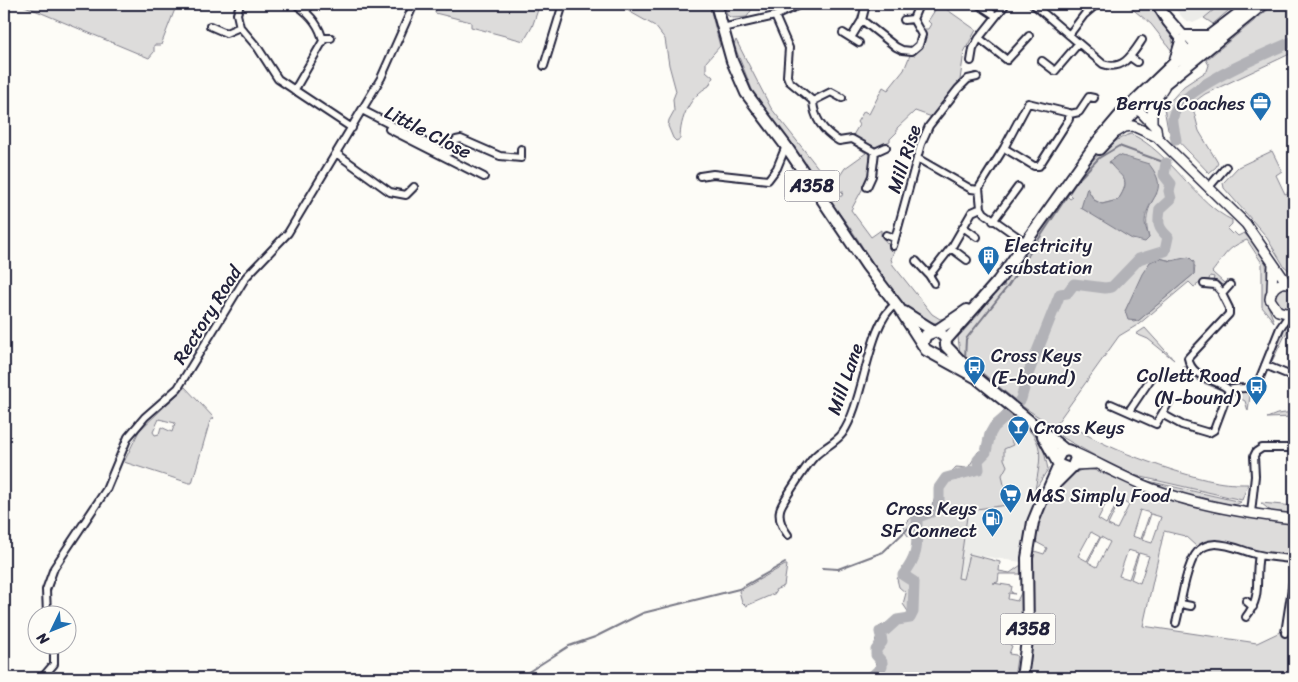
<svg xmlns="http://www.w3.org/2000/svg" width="1298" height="682" viewBox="0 0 1298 682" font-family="Sriracha,sans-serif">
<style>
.built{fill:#ecece9}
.green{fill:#dddcdb;stroke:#807f8b;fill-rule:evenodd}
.water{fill:#b2b2b7;stroke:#787885}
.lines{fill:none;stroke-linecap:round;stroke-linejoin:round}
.stream{stroke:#787885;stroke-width:2}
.river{stroke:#b2b2b7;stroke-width:11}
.street-casing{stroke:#22223b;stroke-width:10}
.secondary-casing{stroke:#22223b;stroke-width:12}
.primary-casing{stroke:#22223b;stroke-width:14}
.street{stroke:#fdfcf7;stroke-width:6}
.secondary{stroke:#fdfcf7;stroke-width:9}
.primary{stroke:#fdfcf7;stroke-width:10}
.labels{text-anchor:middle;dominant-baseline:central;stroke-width:4;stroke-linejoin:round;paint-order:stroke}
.shield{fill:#fdfcf7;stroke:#646373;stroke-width:1}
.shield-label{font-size:18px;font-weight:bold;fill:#22223b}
.poi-label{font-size:19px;fill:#22223b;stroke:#fdfcf7;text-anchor:start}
.street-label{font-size:19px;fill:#22223b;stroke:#fdfcf7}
</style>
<rect width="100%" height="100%" fill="#fdfcf7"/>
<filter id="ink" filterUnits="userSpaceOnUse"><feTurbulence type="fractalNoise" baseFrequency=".02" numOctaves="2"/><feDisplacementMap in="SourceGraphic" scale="10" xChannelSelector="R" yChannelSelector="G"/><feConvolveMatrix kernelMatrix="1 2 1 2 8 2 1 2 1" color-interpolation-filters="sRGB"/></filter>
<g filter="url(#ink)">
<path class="built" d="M 1170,4 L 1221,4 L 1204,18 L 1193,23 L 1185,20 Z
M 1013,417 L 1034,433 L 1041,455 L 1021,562 L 981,556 L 963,579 L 958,578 L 968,510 Z"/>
<path class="green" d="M 20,4 L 177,4 L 161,45 L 154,45 L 154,52 L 149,58 Z
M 437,4 L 540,4 L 532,27 L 524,41 L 471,27 L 471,22 L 435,13 Z
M 616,4 L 709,4 L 720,46 L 706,62 L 706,71 L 713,77 L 709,86 C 690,96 680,118 680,139 L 676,141 L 673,138 L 668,126 L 669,120 L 674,111 L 673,99 L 676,91 L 669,65 L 665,39 L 655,26 Z
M 724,4 L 755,4 L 747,17 L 732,18 L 727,15 Z
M 939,4 L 976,30 L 964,52 L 960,80 L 932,117 L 915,111 L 897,128 L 897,132 L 890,139 L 890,141 L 873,149 L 870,155 L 869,177 L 851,210 L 871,237 L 881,230 L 881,236 L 894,251 L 891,259 L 893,265 L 932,314 L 940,319 L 945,318 L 936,323 C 901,318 871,259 853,232 C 843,218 833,205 823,192 L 833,197 L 842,196 L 843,191 L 833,193 L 819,184 L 762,107 L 753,92 L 734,45 L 736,40 L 771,108 L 830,183 L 835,183 L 845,168 L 866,153 L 849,142 L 859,125 L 857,122 L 864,111 L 869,114 L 883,87 L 888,90 L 904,70 L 910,55 C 924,50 926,43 924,29 L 928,29 L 931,24 L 928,21 Z
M 1133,4 L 1153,4 L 1174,36 L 1172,39 L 1175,50 L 1172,51 L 1151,24 L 1130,7 Z
M 1221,4 L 1236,4 L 1213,24 L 1204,18 Z
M 1275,4 L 1294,4 L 1294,52 L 1205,94 L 1194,102 L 1194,112 L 1199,131 L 1218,163 L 1216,167 L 1209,173 L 1168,130 L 1164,108 L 1184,86 L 1207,71 L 1209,65 L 1206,60 Z
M 1131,134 C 1169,151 1198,205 1232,220 L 1232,224 L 1227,229 L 1232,234 L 1234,232 L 1238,236 L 1244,233 L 1257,247 L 1266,264 L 1268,281 L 1266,300 L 1274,322 L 1262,307 L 1262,263 L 1247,240 C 1226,248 1225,256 1212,272 L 1224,283 L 1227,280 L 1225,284 L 1221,285 L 1213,281 L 1214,277 L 1210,276 L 1209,280 L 1204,280 L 1194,287 L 1189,282 L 1139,324 L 1119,336 L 1054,427 L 1022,406 L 960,354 L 958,337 L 979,314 L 999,286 L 1005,286 L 1003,282 L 1063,197 L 1066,195 L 1070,199 L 1073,197 L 1067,191 C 1081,172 1108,140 1131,134 ZM 1110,164 L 1157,193 C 1147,208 1144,221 1149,238 L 1081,208 L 1091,195 L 1094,200 L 1102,204 L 1118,200 C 1130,182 1126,177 1110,164 ZM 1159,258 L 1195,266 L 1194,274 L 1138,321 L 1133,322 L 1125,311 L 1156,259 Z
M 1272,151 L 1282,171 L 1276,175 L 1285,194 L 1292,191 L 1290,186 L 1294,183 L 1294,274 L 1284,266 L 1265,235 L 1224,188 L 1223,183 L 1238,167 Z
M1275 298a10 10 0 1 1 20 0a10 10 0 1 1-20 0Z
M 1294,316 L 1294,318 L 1272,361 L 1271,357 L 1281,332 Z
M 1145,328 L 1174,360 L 1148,339 L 1136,334 Z
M 1186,364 L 1199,377 L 1218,386 L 1221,390 L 1198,381 L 1183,368 Z
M 185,387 L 214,418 L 210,421 L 192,483 L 189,483 L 124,462 L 139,431 ZM 159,419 L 175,423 L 172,432 L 161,427 L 159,434 L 155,435 L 153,432 Z
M 1238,391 L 1245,392 L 1250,396 L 1248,411 L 1245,401 L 1232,394 Z
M 1004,411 L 1013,417 L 1014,415 L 1042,442 L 1048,469 L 1035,490 C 1041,454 1047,441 1014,418 L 1019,430 L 1012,433 L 1014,438 L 1010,439 L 1013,445 L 1004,449 L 1004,459 L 1007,466 L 1002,475 L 1008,505 L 968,510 L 958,578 L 963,579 L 969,554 L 1000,562 L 999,571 L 1010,573 L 1021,565 L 1021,574 L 999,574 L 998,582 L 993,583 L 1012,586 L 1011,592 L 1015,594 L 1009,593 L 1008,599 L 1017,601 L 1021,593 L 1022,581 L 1024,641 L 1019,640 L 1020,629 L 1016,629 L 1016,633 L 1011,632 L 1010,637 L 1014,638 L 1014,640 L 1010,640 L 1010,645 L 1012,646 L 1009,654 L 1016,655 L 1017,658 L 1014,678 L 868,678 L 872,671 L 877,669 L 873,652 L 879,627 L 896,618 L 906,617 L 909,613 L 903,604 L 906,593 L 899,587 L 897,579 L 912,555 L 913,536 L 908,536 L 903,529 C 911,512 920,517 930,507 C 936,501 934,495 937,488 C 941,480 950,474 956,467 L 968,468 L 978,452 L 984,448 L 988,433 Z
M 1294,412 L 1294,417 L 1267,418 L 1277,414 Z
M 1070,423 C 1093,445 1181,475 1213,481 C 1225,484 1237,484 1248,484 L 1242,500 L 1133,475 L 1113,466 L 1060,436 Z
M 1084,469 L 1094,470 L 1133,485 L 1294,523 L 1294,552 L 1289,556 C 1277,554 1265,554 1253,551 C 1231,547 1221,534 1197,547 L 1185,536 L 1164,531 L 1143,626 L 1257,643 L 1280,632 L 1294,635 L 1294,678 L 1025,678 L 1031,550 L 1044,554 L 1047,548 L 1034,541 C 1037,514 1057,478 1084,469 ZM 1110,495 L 1119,500 L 1106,524 L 1098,519 ZM 1120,500 L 1129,505 L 1117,529 L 1108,525 ZM 1140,510 L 1150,513 L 1141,539 L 1132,536 ZM 1151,514 L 1161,517 L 1152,543 L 1142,540 ZM 1091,532 L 1100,537 L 1087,561 L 1078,556 ZM 1101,537 L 1110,542 L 1097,567 L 1088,562 ZM 1128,550 L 1138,553 L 1129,579 L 1119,576 ZM 1139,553 L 1149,556 L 1140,583 L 1131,579 Z
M 1135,478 L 1241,502 C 1230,514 1151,485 1135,478 Z
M 1261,503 L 1294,506 L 1294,515 L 1273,513 Z
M 785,565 L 787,565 L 784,586 L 775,590 L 776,593 L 746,606 L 742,602 L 739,591 Z"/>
<path class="water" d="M 1119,155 L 1149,164 C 1172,193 1146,197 1145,222 C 1145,227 1148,233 1149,238 L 1145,242 L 1132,239 L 1081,208 L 1087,188 L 1094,200 L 1102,204 L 1118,200 C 1133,177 1121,179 1109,162 Z
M 1189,257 L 1194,262 L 1194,274 L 1138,321 L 1128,320 L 1125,311 L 1142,274 L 1150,262 L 1159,258 L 1171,261 Z"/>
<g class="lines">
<path class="stream" d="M 1157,260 L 1158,254
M 965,359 L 966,339 L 1008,286 L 1077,181 L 1099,158 L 1119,146 L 1166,163
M 822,568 L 838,569 L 883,552 L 917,520
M 519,678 L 569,646 L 595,637 L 643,613 L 739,589 L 785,563"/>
<path class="river" d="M 1176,140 C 1175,133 1172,124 1173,117 C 1177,89 1269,52 1294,41
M 870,678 L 882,667 L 882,662 L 876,655 L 876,650 L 882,642 L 880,632 L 886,630 L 897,620 L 910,618 L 913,612 L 914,582 L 903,575 C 919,555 917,545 917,520 L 918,517 L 934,511 L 939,505 L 939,488 L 946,478 L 979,469 L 978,460 L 986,452 L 990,434 L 994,427 L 1009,414 L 1021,399 L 1028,374 L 1060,294 L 1067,293 L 1074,284 L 1105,288 L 1112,287 L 1139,259 L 1165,251 L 1168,237 C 1157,227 1158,223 1160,209 L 1171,199 L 1169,191 L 1171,184 L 1164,175 L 1166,163"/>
<defs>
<path id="street" d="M 240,4 L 237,14 L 240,27 L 258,48 L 278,79 L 352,128
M 866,4 L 862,20 L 896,47 L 902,50 L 912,51 L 919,45 L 922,35 L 913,19 L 904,20
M 978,4 L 996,16
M 1006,4 L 979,38 L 1007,60 L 1029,36
M 1033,4 L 1103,64 C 1123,71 1132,55 1142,40
M 1155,4 L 1166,22 L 1191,53
M 1157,4 L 1197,49
M 306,11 L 311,4
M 775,16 L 789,48 L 787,76 L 789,81 L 813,101 C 814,119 824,132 839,141 L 852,139 L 875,152 L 872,176 L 867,187
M 913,19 L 918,7
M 210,26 L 226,33 L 240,27
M 722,28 L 775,16 L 801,4
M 843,33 L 859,43
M 1069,35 L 1084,15 L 1097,4
M 322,38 L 331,38
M 851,38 L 862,20
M 1130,57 L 1137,62
M 971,61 L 973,49 L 979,38
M 1042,61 L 1055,71 L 1078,44
M 544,66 L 563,4
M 294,91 L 323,41 C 320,26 311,15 298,6
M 813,101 L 831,92 L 842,98
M 362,110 L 446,153 L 450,152 L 456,140 L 461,139 L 500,156 L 521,158 L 521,149
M 1070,114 L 1079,112 L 1089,97 L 1094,98
M 389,129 L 484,177
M 1004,148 L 1034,166 L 1039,166 L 1069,119 L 1069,113 L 1028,103 L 1004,148 L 979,188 L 981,208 L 984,213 L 1025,242
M 875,152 L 886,147
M 336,153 L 390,192 L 406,195 L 414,187
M 917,158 L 971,189 L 979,190
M 700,176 L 713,174 L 768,180 L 777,168 L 786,146
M 1209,187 L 1226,167
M 993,221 L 1018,187
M 963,227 L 977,237
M 886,235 L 894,238
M 893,246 L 921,144 L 929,126 L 958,89 L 968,79 L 977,77
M 951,248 L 967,260
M 916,261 L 929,275 L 932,272 L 953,245 L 972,212 L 981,208
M 929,275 L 934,283
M 1204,284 L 1215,285 L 1222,292
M 1265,365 L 1294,377
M 1229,390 C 1216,378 1192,379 1188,358 L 1229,314 L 1229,308 L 1222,294 L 1230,285
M 1111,404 L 1156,424 L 1169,402
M 1129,411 L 1152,377
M 1162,414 L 1182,425 L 1209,433 L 1214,430 L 1229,390 C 1237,387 1250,390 1257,385 L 1280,328 L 1291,312
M 1251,513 L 1255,476 L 1254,456 L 1256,452 L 1262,448 L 1294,448
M 788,535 C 783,528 778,520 780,510 C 781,503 809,462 815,456 C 823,448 835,443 842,434 C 865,402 867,323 896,304
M 1246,601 L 1253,607
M 1181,604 L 1191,606
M 47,614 L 46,590 L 54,568 L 106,490 L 128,437 L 145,417 L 178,388 L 246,277 L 288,233 L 381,78 L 414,4
M 1246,617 C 1263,595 1254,581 1259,555
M 1176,623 C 1181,604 1183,582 1191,563 C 1203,531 1233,548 1255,554 C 1266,557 1278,557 1290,559 L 1294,557
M 1285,633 L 1294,575
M 42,678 L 54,664 L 54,644"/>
<path id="secondary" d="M 1134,105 L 1156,128 L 1157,137
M 1152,123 L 1152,105 L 1164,87
M 1117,132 L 1125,127 L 1133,126 L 1157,137 L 1246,224 L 1286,282
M 1294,285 C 1282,279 1271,286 1270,299 L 1278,311 L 1286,313 L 1294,311
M 1272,290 L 1273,265
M 1073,452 C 1101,464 1127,480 1156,490 C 1200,506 1248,514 1294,519
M 1074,465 L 1095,464"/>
<path id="primary" d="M 716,4 L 732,61 L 746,93 L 786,146 L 867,266 L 899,308 L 926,350 L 977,378
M 1186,36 L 1207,36
M 1175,61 L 1181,41
M 1099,149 L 1148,97 L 1263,4
M 904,312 L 934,331
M 936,331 L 967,310
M 946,340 L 998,281 L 1098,141 L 1121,114 L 1175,62 L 1251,4
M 923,342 L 926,335 L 936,331 L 945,337 L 946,345
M 946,346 L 979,380 L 1065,450
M 1043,436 L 1059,465 L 1069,469
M 1048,490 L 1059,465
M 1022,678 L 1028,633 L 1027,558 L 1033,522 L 1044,495 L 1073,466 L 1076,458 L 1073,452 L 1067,450 L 1061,452 L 1057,459"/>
</defs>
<use href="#street" class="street-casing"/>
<use href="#secondary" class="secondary-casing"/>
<use href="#primary" class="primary-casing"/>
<use href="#street" class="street"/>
<use href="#secondary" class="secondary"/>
<use href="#primary" class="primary"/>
</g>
</g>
<defs>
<symbol id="office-pin" viewBox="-11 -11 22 30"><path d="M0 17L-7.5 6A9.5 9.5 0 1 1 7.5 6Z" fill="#1f6fb2" stroke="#fdfcf7"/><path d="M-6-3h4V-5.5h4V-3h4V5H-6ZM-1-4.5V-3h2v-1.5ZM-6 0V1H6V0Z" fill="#fff"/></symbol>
<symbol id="building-pin" viewBox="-11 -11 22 30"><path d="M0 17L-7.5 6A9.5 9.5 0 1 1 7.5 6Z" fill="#1f6fb2" stroke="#fdfcf7"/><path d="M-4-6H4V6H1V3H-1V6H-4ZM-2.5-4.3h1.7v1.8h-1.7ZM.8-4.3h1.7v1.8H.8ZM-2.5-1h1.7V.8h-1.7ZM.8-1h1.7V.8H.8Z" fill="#fff"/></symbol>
<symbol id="bus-pin" viewBox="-11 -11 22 30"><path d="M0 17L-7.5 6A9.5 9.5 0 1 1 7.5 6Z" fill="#1f6fb2" stroke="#fdfcf7"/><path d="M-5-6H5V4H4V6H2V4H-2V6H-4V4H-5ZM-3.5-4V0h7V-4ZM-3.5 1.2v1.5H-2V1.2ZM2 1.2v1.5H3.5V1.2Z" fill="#fff"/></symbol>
<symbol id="bar-pin" viewBox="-11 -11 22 30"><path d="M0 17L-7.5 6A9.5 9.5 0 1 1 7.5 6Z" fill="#1f6fb2" stroke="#fdfcf7"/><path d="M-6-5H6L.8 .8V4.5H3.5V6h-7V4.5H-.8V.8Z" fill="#fff"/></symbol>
<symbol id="supermarket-pin" viewBox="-11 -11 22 30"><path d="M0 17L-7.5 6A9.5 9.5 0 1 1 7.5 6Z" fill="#1f6fb2" stroke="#fdfcf7"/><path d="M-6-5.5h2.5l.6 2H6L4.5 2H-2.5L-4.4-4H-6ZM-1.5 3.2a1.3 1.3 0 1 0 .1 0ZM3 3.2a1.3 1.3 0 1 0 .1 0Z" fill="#fff"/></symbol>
<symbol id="fuel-pin" viewBox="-11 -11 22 30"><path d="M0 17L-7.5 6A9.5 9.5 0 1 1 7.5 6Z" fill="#1f6fb2" stroke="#fdfcf7"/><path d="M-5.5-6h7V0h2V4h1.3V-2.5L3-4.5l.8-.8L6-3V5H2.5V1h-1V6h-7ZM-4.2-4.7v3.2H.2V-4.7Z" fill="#fff"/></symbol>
</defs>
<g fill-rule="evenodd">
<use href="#office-pin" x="1248" y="90" width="25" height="34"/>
<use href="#building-pin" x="976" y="244" width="25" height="34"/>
<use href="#bus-pin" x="962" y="354" width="25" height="34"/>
<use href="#bus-pin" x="1244" y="374" width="25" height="34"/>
<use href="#bar-pin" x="1006" y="414" width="25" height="34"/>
<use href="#supermarket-pin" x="998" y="482" width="25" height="34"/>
<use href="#fuel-pin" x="980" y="506" width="25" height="34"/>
</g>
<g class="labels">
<g class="shield">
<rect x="784.5" y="170.5" width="55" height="31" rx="4"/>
<rect x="1000.5" y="613.5" width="55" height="31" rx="4"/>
</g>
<g class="shield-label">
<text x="812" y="186">A358</text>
<text x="1028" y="629">A358</text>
</g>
<g class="poi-label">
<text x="1245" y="103" text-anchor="end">Berrys Coaches</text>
<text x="1004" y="245">Electricity<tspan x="1004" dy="22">substation</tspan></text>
<text x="991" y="355">Cross Keys<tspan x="991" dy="22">(E-bound)</tspan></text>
<text x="1240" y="375" text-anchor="end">Collett Road<tspan x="1240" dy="22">(N-bound)</tspan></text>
<text x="1034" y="427">Cross Keys</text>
<text x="1026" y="495">M&amp;S Simply Food</text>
<text x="977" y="508" text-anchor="end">Cross Keys<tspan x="977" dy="22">SF Connect</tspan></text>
</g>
<g class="street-label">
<text transform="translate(428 132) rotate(27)">Little Close</text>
<text transform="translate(904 159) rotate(-72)">Mill Rise</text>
<text transform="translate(207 315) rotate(-58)">Rectory Road</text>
<text transform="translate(845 379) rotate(-71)">Mill Lane</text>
</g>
</g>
<rect width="1298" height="682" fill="none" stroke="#fdfcf7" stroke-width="20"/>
<rect x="10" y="10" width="1278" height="662" fill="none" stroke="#22223b" stroke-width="2" filter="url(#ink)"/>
<g transform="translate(52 630) rotate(227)"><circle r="24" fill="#fdfcf7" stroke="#a5a5ac"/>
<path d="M0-4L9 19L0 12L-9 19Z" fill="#1f6fb2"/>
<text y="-8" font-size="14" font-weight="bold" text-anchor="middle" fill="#22223b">N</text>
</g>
</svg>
